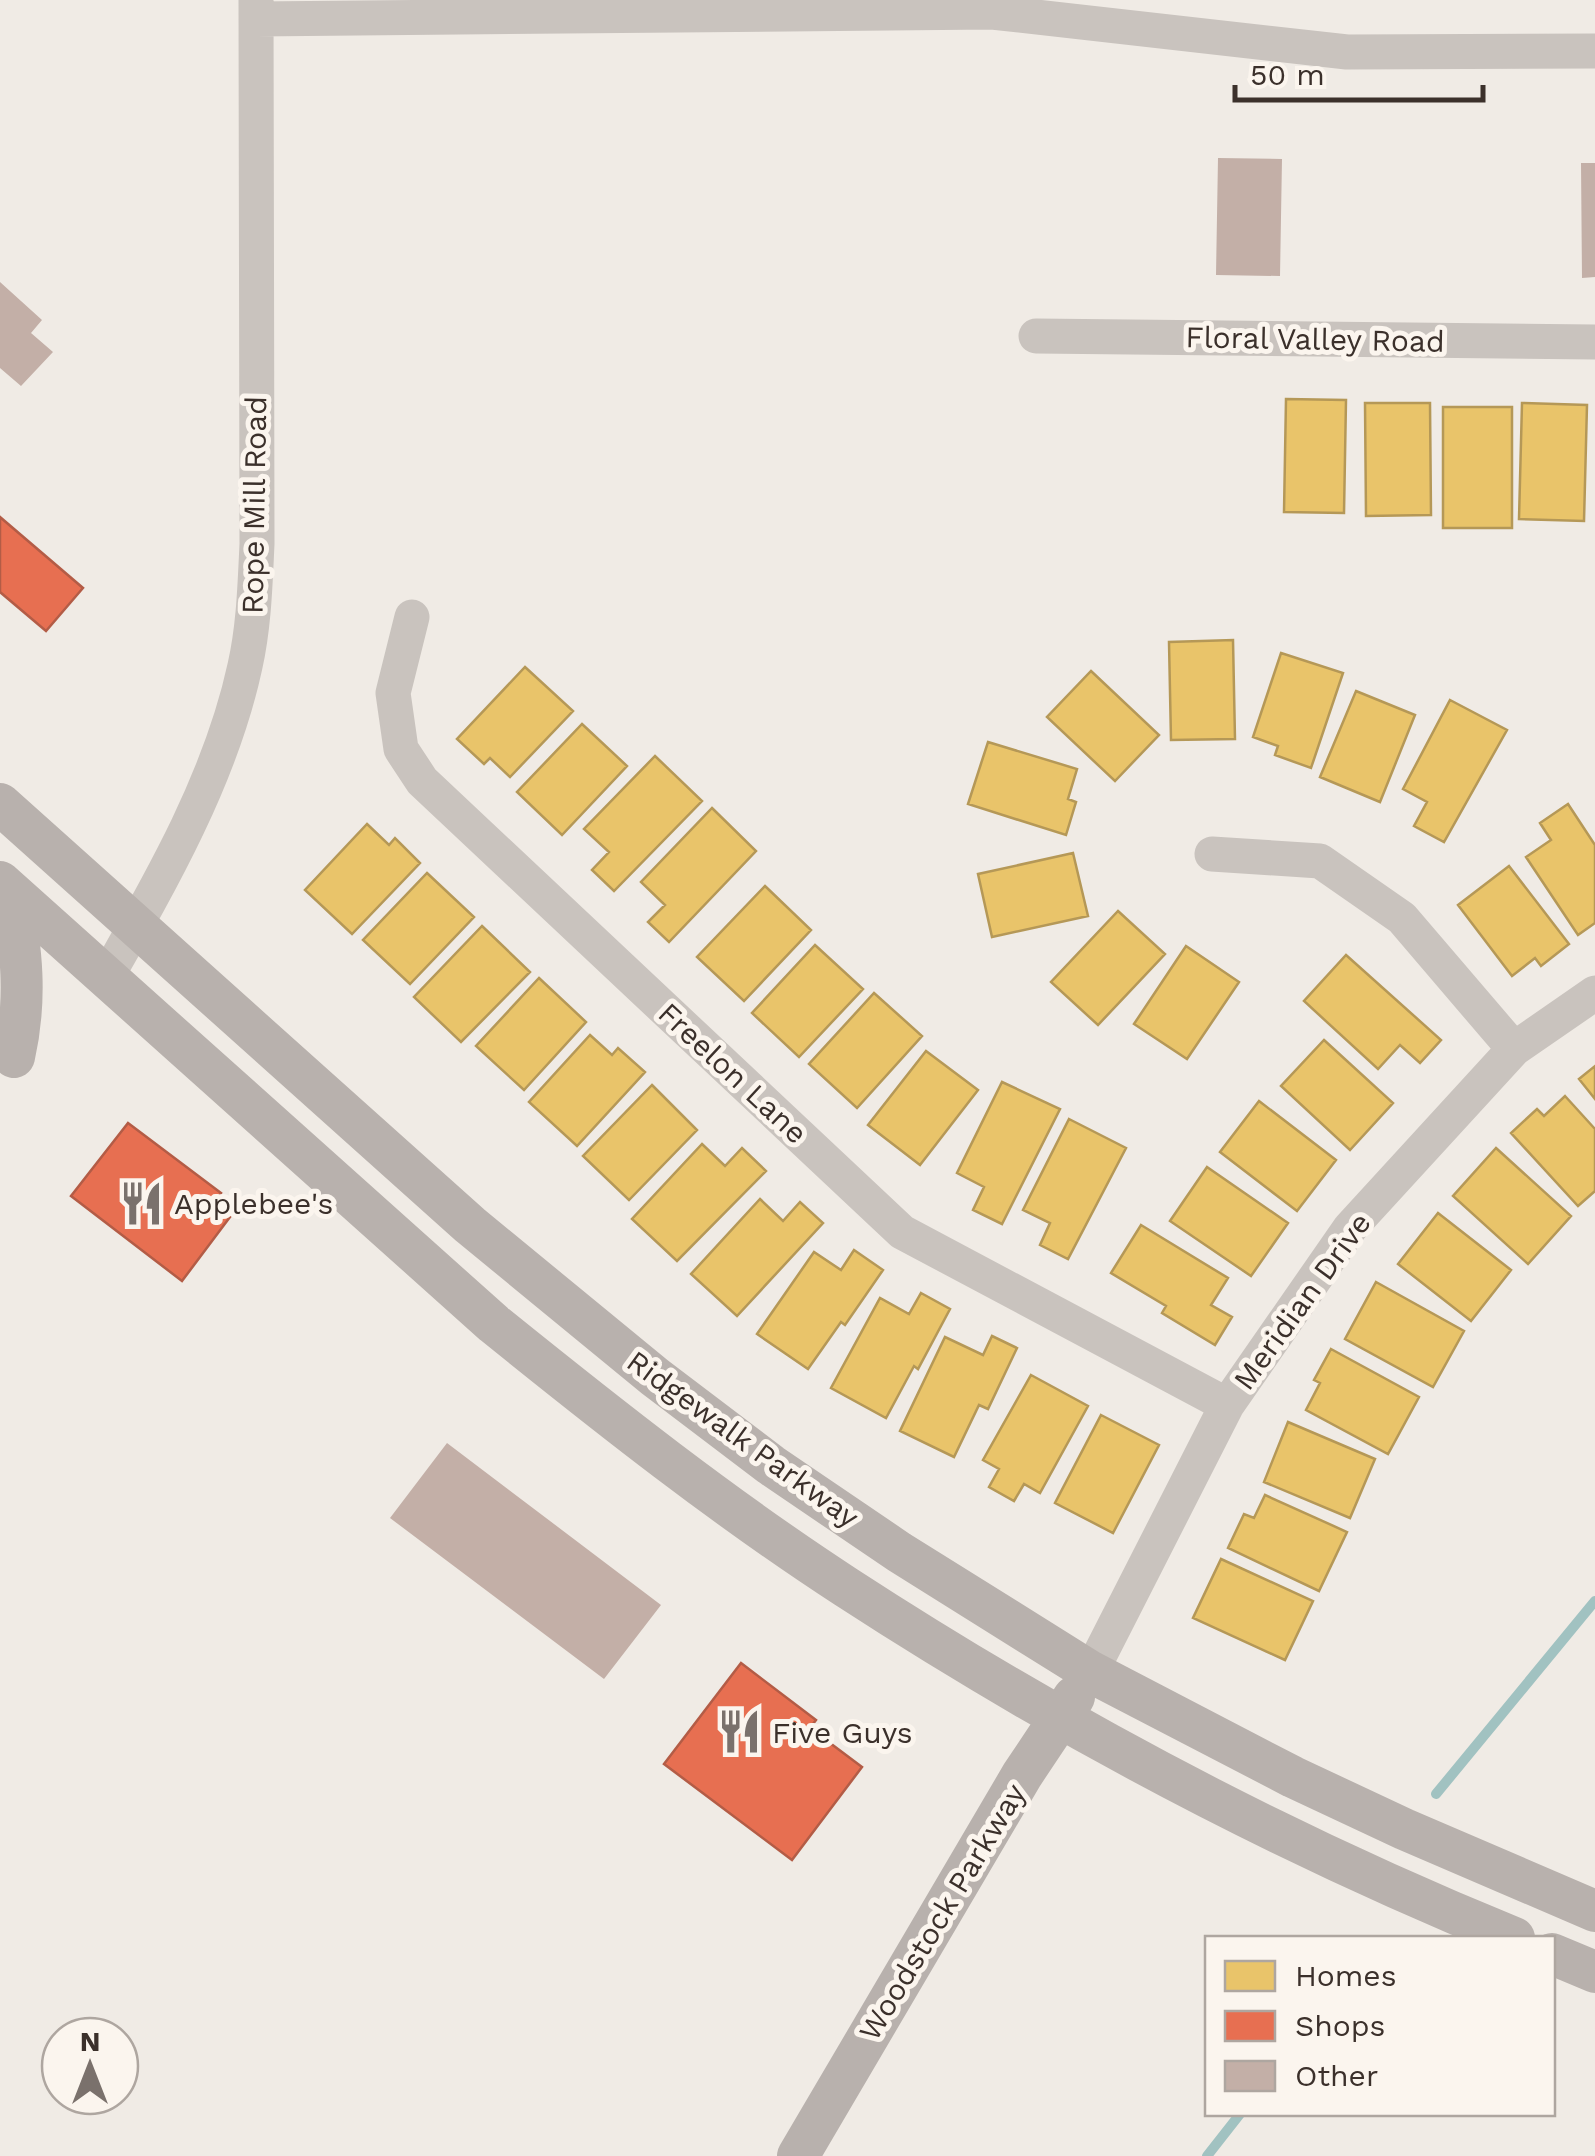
<svg xmlns="http://www.w3.org/2000/svg" width="1595" height="2156" viewBox="0 0 1595 2156" font-family="'Work Sans',sans-serif">
<style>
.homes{fill:#e9c46a;stroke:#b59857;stroke-width:2.5}
.shops{fill:#e76f51;stroke:#b35c46;stroke-width:2.5}
.lines{fill:none;stroke-linecap:round;stroke-linejoin:round}
.stream{stroke:#a1c2c1;stroke-width:10}
.building{fill:#c3afa7}
.minor{stroke:#c9c3be;stroke-width:35}
.major{stroke:#b8b1ad;stroke-width:42}
.labels{text-anchor:middle;dominant-baseline:central;stroke-width:10;stroke-linejoin:round;paint-order:stroke}
.street-label{font-size:30px;fill:#3b302b;stroke:#fbf5ee}
.poi-label{font-size:30px;fill:#3b302b;stroke:#fbf5ee;text-anchor:start}
</style>
<rect width="100%" height="100%" fill="#f0ebe5"/>
<path class="homes" d="M 1286,399 L 1346,400 L 1344,513 L 1284,512 Z
M 1365,403 L 1430,403 L 1431,515 L 1366,516 Z
M 1522,403 L 1587,405 L 1584,521 L 1519,519 Z
M 1443,407 L 1512,407 L 1512,528 L 1443,528 Z
M 1233,640 L 1235,739 L 1171,740 L 1169,642 Z
M 1281,653 L 1343,673 L 1311,768 L 1275,755 L 1278,746 L 1253,737 Z
M 525,667 L 573,711 L 510,777 L 490,758 L 484,764 L 457,739 Z
M 1091,671 L 1159,735 L 1115,781 L 1047,717 Z
M 1356,691 L 1415,715 L 1380,802 L 1320,777 Z
M 1450,700 L 1507,730 L 1444,842 L 1414,826 L 1427,802 L 1403,789 Z
M 582,724 L 627,766 L 562,835 L 517,792 Z
M 988,742 L 1077,769 L 1068,799 L 1076,802 L 1066,835 L 968,804 Z
M 655,756 L 702,801 L 614,891 L 592,870 L 609,852 L 584,829 Z
M 1568,804 L 1595,845 L 1595,923 L 1578,935 L 1526,857 L 1551,840 L 1540,823 Z
M 712,808 L 756,851 L 669,942 L 648,922 L 665,905 L 641,882 Z
M 367,824 L 389,845 L 395,838 L 420,863 L 352,934 L 305,890 Z
M 1073,853 L 1088,916 L 992,937 L 978,874 Z
M 1509,866 L 1569,944 L 1541,966 L 1535,958 L 1512,976 L 1458,905 Z
M 427,873 L 474,917 L 410,984 L 363,940 Z
M 765,886 L 811,930 L 744,1001 L 697,957 Z
M 1118,911 L 1165,954 L 1098,1025 L 1051,982 Z
M 482,926 L 530,972 L 461,1042 L 414,997 Z
M 815,945 L 863,989 L 799,1057 L 752,1013 Z
M 1186,946 L 1239,982 L 1187,1059 L 1134,1024 Z
M 1346,955 L 1441,1040 L 1420,1063 L 1400,1045 L 1378,1069 L 1304,1001 Z
M 539,978 L 586,1022 L 524,1090 L 476,1046 Z
M 874,993 L 922,1036 L 857,1108 L 809,1064 Z
M 590,1035 L 612,1055 L 618,1048 L 645,1072 L 577,1146 L 529,1102 Z
M 1324,1040 L 1393,1103 L 1350,1150 L 1281,1086 Z
M 926,1051 L 978,1090 L 920,1165 L 868,1125 Z
M 1595,1066 L 1595,1099 L 1579,1079 Z
M 1002,1082 L 1060,1109 L 1002,1224 L 973,1210 L 984,1187 L 957,1173 Z
M 652,1085 L 697,1130 L 629,1200 L 583,1156 Z
M 1565,1096 L 1595,1129 L 1595,1191 L 1578,1206 L 1511,1133 L 1537,1109 L 1544,1116 Z
M 1259,1101 L 1336,1160 L 1297,1211 L 1220,1152 Z
M 1069,1119 L 1126,1148 L 1068,1259 L 1040,1245 L 1050,1223 L 1023,1210 Z
M 702,1144 L 725,1166 L 742,1148 L 766,1171 L 677,1261 L 632,1219 Z
M 1496,1148 L 1571,1216 L 1528,1264 L 1453,1196 Z
M 1207,1167 L 1288,1223 L 1251,1276 L 1170,1221 Z
M 760,1199 L 783,1221 L 800,1202 L 823,1223 L 737,1316 L 691,1274 Z
M 1438,1213 L 1511,1270 L 1471,1321 L 1398,1264 Z
M 1141,1225 L 1228,1278 L 1211,1305 L 1232,1317 L 1215,1345 L 1162,1313 L 1166,1306 L 1111,1273 Z
M 854,1250 L 883,1270 L 845,1325 L 841,1322 L 808,1369 L 757,1334 L 814,1252 L 841,1270 Z
M 1376,1282 L 1464,1331 L 1433,1387 L 1345,1339 Z
M 921,1293 L 950,1309 L 918,1369 L 914,1366 L 886,1418 L 831,1388 L 880,1298 L 909,1314 Z
M 992,1336 L 1017,1348 L 988,1409 L 979,1405 L 954,1457 L 900,1431 L 945,1337 L 983,1355 Z
M 1331,1349 L 1419,1397 L 1388,1454 L 1306,1410 L 1320,1383 L 1314,1380 Z
M 1031,1375 L 1088,1406 L 1040,1493 L 1024,1484 L 1014,1501 L 989,1487 L 999,1469 L 983,1460 Z
M 1101,1415 L 1159,1445 L 1113,1533 L 1055,1503 Z
M 1288,1422 L 1375,1459 L 1350,1518 L 1264,1482 Z
M 1265,1495 L 1347,1532 L 1319,1591 L 1228,1548 L 1244,1514 L 1254,1518 Z
M 1221,1559 L 1313,1601 L 1285,1660 L 1193,1618 Z"/>
<path class="shops" d="M 0,517 L 83,588 L 46,631 L 0,592 Z
M 128,1123 L 221,1193 L 213,1204 L 230,1217 L 182,1281 L 71,1196 Z
M 741,1663 L 816,1720 L 810,1728 L 862,1767 L 792,1860 L 664,1764 Z"/>
<g class="lines">
<path class="stream" d="M 1436,1794 L 1595,1601
M 1207,2156 L 1240,2114"/>
</g>
<path class="building" d="M 1218,158 L 1282,159 L 1280,276 L 1216,275 Z
M 1581,163 L 1595,163 L 1595,277 L 1582,278 Z
M 0,282 L 42,320 L 31,333 L 53,352 L 21,386 L 0,368 Z
M 447,1443 L 661,1605 L 604,1679 L 390,1518 Z"/>
<g class="lines">
<path class="minor" d="M 256,19 L 992,12 L 1347,52 L 1595,51
M 1036,336 L 1595,342
M 412,617 L 393,693 L 401,749 L 422,781 L 902,1232 L 1227,1405
M 1212,854 L 1320,861 L 1402,918 L 1514,1049
M 106,978 C 162,880 221,777 245,666 C 254,626 255,585 257,544 L 256,0
M 1091,1672 L 1227,1405 L 1350,1228 L 1514,1049 L 1595,993"/>
<path class="major" d="M 0,804 L 470,1225 L 655,1377 L 771,1465 L 899,1552 L 1091,1672 L 1293,1777 L 1404,1829 L 1595,1911
M 0,882 L 494,1324 C 608,1416 723,1507 846,1587 C 1058,1725 1279,1842 1514,1938
M 10,891 C 22,949 27,999 14,1057
M 1552,1954 L 1595,1972
M 798,2156 L 1022,1775 L 1074,1697"/>
</g>
<defs>
<symbol id="restaurant-bare" viewBox="-9 -9 18 18"><path d="M-5-6h1v4h1v-4h1v4h1v-4h1v5L-1.5 .5V6h-2V.5L-5-1ZM5-6V6H3V1.5H1.5Q1.5-4 5-6Z" fill="#7a716c" stroke="#fbf5ee" stroke-width="2.5" paint-order="stroke"/></symbol>
</defs>
<g fill-rule="evenodd">
<use href="#restaurant-bare" x="110" y="1172" width="63" height="63"/>
<use href="#restaurant-bare" x="708" y="1700" width="63" height="63"/>
</g>
<g class="labels">
<g class="street-label">
<text transform="translate(1315 339) rotate(1)">Floral Valley Road</text>
<text transform="translate(254 505) rotate(-89)">Rope Mill Road</text>
<text transform="translate(733 1073) rotate(43)">Freelon Lane</text>
<text transform="translate(1302 1301) rotate(-54)">Meridian Drive</text>
<text transform="translate(743 1439) rotate(36)">Ridgewalk Parkway</text>
<text transform="translate(942 1912) rotate(-59)">Woodstock Parkway</text>
</g>
<g class="poi-label">
<text x="174" y="1203">Applebee's</text>
<text x="772" y="1732">Five Guys</text>
</g>
</g>
<rect x="1205" y="1936" width="350" height="180" fill="#fbf5ee" stroke="#aea6a0" stroke-width="2.5"/>
<rect x="1225" y="1961" width="50" height="30" fill="#e9c46a" stroke="#aea6a0" stroke-width="2.5"/>
<text x="1295" y="1986" font-size="30" fill="#3b302b">Homes</text>
<rect x="1225" y="2011" width="50" height="30" fill="#e76f51" stroke="#aea6a0" stroke-width="2.5"/>
<text x="1295" y="2036" font-size="30" fill="#3b302b">Shops</text>
<rect x="1225" y="2061" width="50" height="30" fill="#c3afa7" stroke="#aea6a0" stroke-width="2.5"/>
<text x="1295" y="2086" font-size="30" fill="#3b302b">Other</text>
<g transform="translate(90 2066)"><circle r="48" fill="#fbf5ee" stroke="#aea6a0" stroke-width="2.5"/>
<path d="M0-8L18 38L0 25L-18 38Z" fill="#7a716c"/>
<text y="-15" font-size="28" font-weight="bold" text-anchor="middle" fill="#3b302b">N</text>
</g>
<path d="M1235 85v15h248v-15" fill="none" stroke="#3b302b" stroke-width="5"/>
<text x="1250" y="85" font-size="30" fill="#3b302b" stroke="#fbf5ee" stroke-width="8" paint-order="stroke">50 m</text>
</svg>
